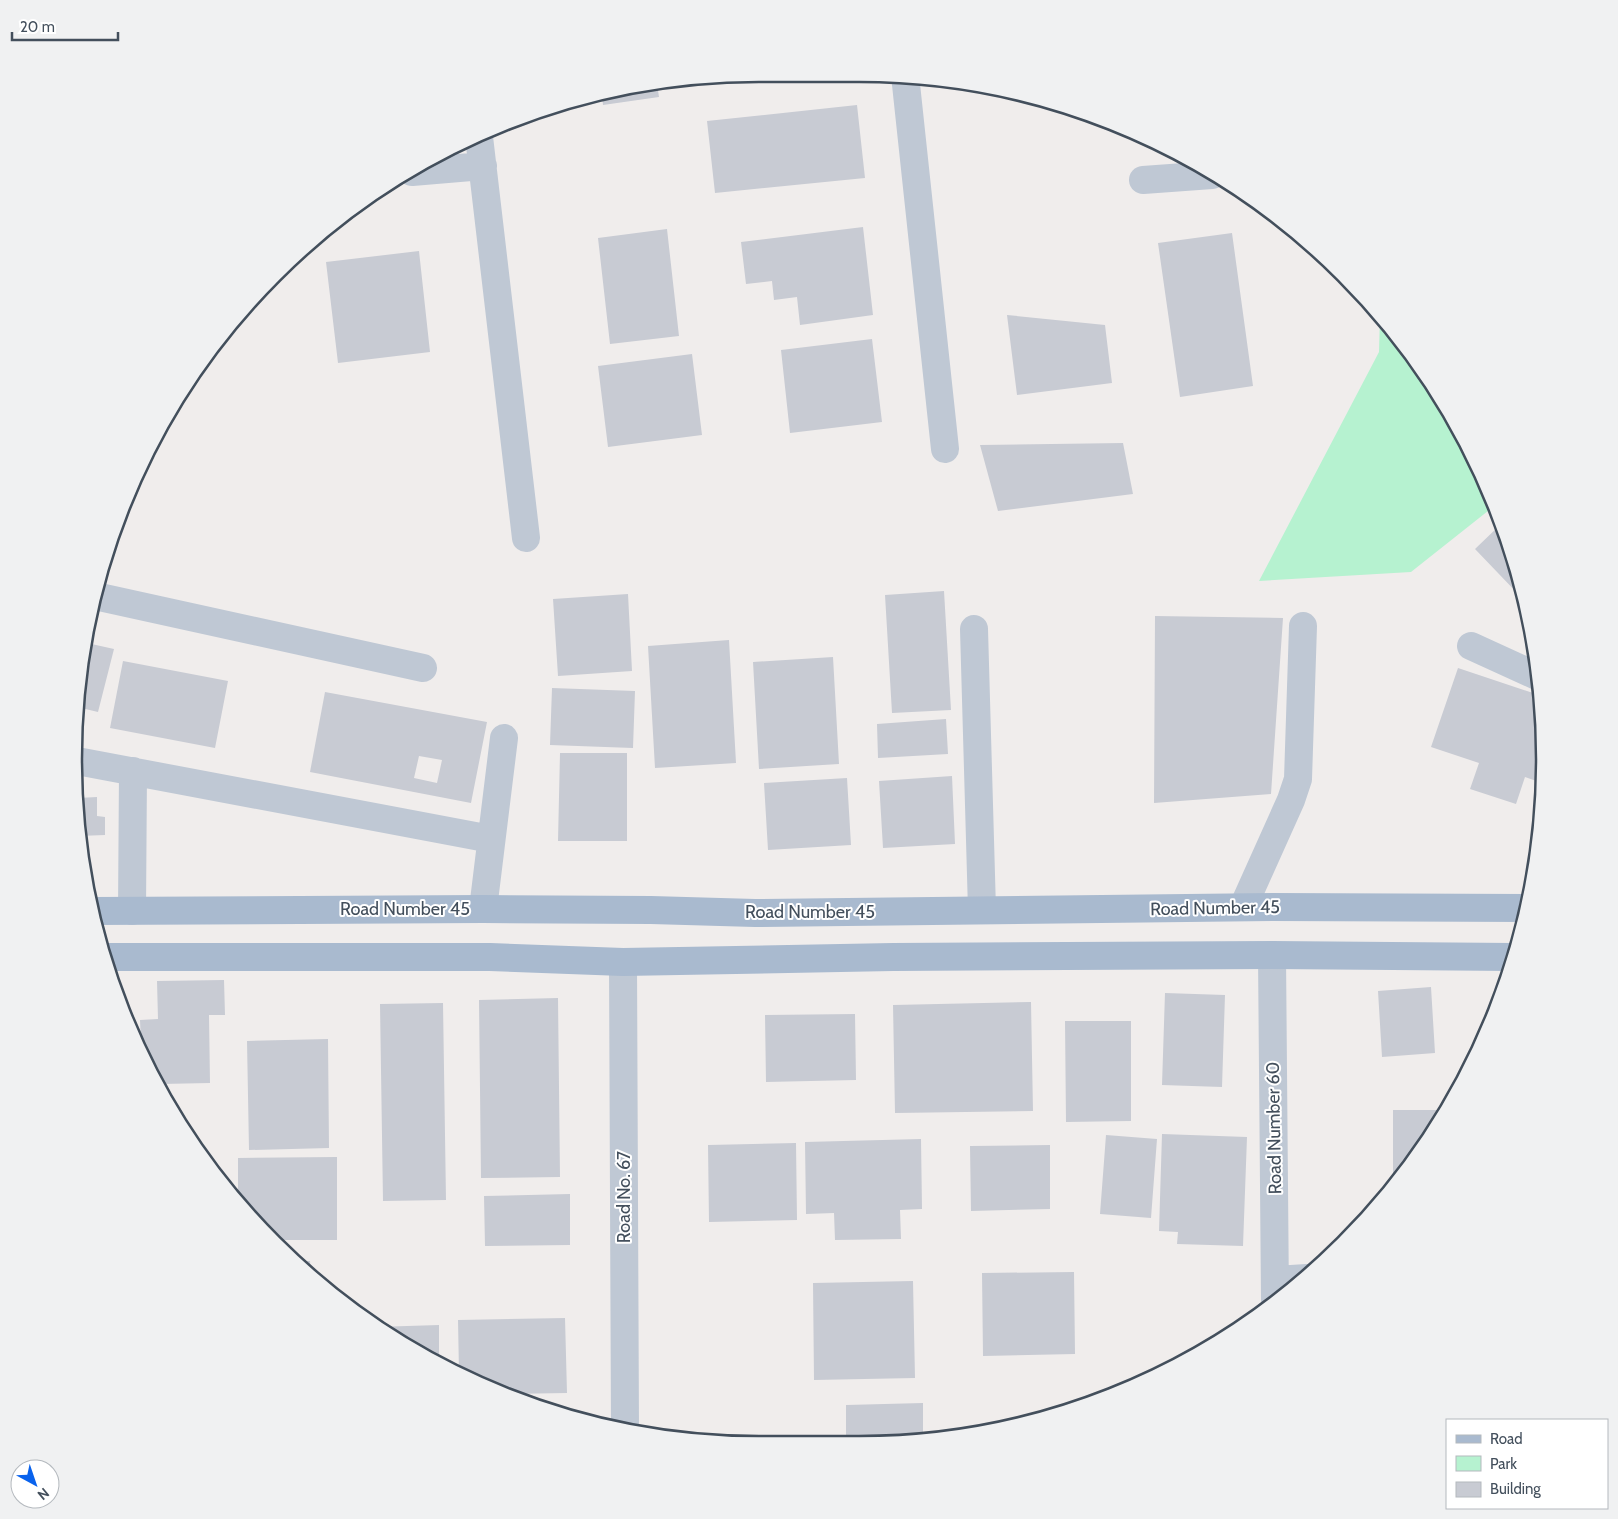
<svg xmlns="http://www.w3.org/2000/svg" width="1618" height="1519" viewBox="0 0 1618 1519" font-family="Cabin,sans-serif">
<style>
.green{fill:#b6f2d0}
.building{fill:#c8cbd3;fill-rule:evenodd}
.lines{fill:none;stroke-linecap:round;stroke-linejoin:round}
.minor{stroke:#bfc8d4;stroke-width:28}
.major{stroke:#a9bacf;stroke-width:28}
.labels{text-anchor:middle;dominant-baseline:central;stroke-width:4;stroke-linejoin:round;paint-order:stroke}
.street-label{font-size:18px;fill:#434f5c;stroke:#fff}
.rim{fill:none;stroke:#434f5c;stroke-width:2.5}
</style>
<rect width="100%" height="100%" fill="#f0edec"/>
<path class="green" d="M 1380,315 L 1452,416 L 1493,507 L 1411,572 L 1259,581 L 1379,352 Z"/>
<path class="building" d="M 657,84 L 659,97 L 603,105 L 602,95 L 625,87 Z
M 857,105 L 865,178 L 715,193 L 707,121 Z
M 863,227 L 873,315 L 800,325 L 797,297 L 774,300 L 772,281 L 746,284 L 741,242 Z
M 667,229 L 679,336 L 610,344 L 598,238 Z
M 1232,233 L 1253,386 L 1180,397 L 1158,243 Z
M 419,251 L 430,352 L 338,363 L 326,262 Z
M 1007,315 L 1105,325 L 1112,383 L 1017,395 Z
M 872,339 L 882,422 L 790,433 L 781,350 Z
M 692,354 L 702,435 L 608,447 L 598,366 Z
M 1123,443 L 1133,494 L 998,511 L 980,445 Z
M 1501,524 L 1508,539 L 1521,597 L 1475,549 Z
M 944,591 L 951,710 L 892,713 L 885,595 Z
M 628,594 L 632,671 L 558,676 L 553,599 Z
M 1155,616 L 1283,618 L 1271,794 L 1154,803 Z
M 729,640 L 736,763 L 655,768 L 648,646 Z
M 87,643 L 114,649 L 98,712 L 77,707 Z
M 833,657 L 839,764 L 759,769 L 753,662 Z
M 123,661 L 228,681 L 215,748 L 110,728 Z
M 1458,668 L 1539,695 L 1542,783 L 1525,777 L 1516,804 L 1470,789 L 1479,763 L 1431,747 Z
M 552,688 L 635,691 L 633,748 L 550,745 Z
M 325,692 L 487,722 L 471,803 L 310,772 ZM 419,756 L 442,760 L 437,783 L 414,778 Z
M 946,719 L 948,754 L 878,758 L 877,724 Z
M 560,753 L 627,753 L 627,841 L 558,841 Z
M 952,776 L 955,844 L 883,848 L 879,781 Z
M 847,778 L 851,845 L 768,850 L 764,783 Z
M 97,797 L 97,816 L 105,817 L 105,835 L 79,836 L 78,798 Z
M 224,980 L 225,1015 L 209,1015 L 210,1083 L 161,1084 L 141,1042 L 140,1020 L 158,1019 L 157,981 Z
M 1431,987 L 1435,1053 L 1382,1057 L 1378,991 Z
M 1165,993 L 1225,995 L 1222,1087 L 1162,1085 Z
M 558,998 L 560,1177 L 481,1178 L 479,1000 Z
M 1031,1002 L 1033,1111 L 895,1113 L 893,1005 Z
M 443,1003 L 446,1200 L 383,1201 L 380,1004 Z
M 855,1014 L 856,1080 L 766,1082 L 765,1015 Z
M 1065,1021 L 1131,1021 L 1131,1121 L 1066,1122 Z
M 328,1039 L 329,1148 L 249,1150 L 247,1041 Z
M 1393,1110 L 1444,1110 L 1404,1175 L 1393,1175 Z
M 1162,1134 L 1247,1137 L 1243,1246 L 1177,1244 L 1178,1232 L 1159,1231 Z
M 1106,1135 L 1157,1139 L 1151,1218 L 1100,1214 Z
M 921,1139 L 922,1209 L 900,1210 L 901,1239 L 835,1240 L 834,1213 L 806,1214 L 805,1142 Z
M 796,1143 L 797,1220 L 709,1222 L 708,1145 Z
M 1050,1145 L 1050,1209 L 971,1211 L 970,1146 Z
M 337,1157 L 337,1240 L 271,1240 L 238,1200 L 238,1158 Z
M 570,1194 L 570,1245 L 485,1246 L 484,1196 Z
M 295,1261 L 310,1261 L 311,1274 Z
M 1074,1272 L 1075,1354 L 983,1356 L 982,1273 Z
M 913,1281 L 915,1378 L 814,1380 L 813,1283 Z
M 565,1318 L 567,1393 L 502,1394 L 459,1373 L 458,1320 Z
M 439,1325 L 439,1362 L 375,1327 Z
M 923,1403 L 923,1440 L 846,1443 L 846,1405 Z"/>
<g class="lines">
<path class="minor" d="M 905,75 L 945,449
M 479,137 L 526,538
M 412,172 L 483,166
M 1143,180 L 1212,175
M 95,596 L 423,668
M 974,629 L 982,910
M 1471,646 L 1539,677
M 77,761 L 491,839
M 1243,907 L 1291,800 L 1298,779 L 1303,626
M 483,909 L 504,738
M 132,911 L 133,771
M 1272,955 L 1275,1300
M 623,962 L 625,1432
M 1275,1280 L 1307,1278"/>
<path class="major" d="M 94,911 L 483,909 L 651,910 L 755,913 L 1273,907 L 1526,908
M 105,957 L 490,957 L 623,962 L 893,957 L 1272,955 L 1513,957"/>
</g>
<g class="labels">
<g class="street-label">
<text transform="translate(1215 908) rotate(-1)">Road Number 45</text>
<text x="405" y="909">Road Number 45</text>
<text x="810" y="912">Road Number 45</text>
<text transform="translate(1274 1128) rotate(-91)">Road Number 60</text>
<text transform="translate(624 1197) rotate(-90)">Road No. 67</text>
</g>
</g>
<path d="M0 0H1618V1519H0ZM759 82H859A677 677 0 0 1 1536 759V759A677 677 0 0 1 859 1436H759A677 677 0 0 1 82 759V759A677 677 0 0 1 759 82Z" fill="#f0f1f2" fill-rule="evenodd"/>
<path class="rim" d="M759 82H859A677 677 0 0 1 1536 759V759A677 677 0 0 1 859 1436H759A677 677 0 0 1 82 759V759A677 677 0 0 1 759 82Z"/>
<rect x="1446" y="1419" width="162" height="90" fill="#ffffff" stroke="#b4b9be"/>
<rect x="1456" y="1435" width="25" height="8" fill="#a9bacf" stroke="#b4b9be"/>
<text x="1490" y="1444" font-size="15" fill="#434f5c">Road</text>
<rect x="1456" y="1456" width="25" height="15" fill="#b6f2d0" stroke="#b4b9be"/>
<text x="1490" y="1469" font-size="15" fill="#434f5c">Park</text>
<rect x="1456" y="1482" width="25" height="15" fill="#c8cbd3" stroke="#b4b9be"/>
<text x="1490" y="1494" font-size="15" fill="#434f5c">Building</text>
<g transform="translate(35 1484) rotate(140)"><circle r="24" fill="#ffffff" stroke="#b4b9be"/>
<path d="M0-4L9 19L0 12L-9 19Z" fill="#0962ed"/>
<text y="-8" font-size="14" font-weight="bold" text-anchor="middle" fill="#434f5c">N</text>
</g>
<path d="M12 32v8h106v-8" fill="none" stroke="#434f5c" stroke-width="2.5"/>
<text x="20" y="32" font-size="15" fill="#434f5c" stroke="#ffffff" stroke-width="4" paint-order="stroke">20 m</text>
</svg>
